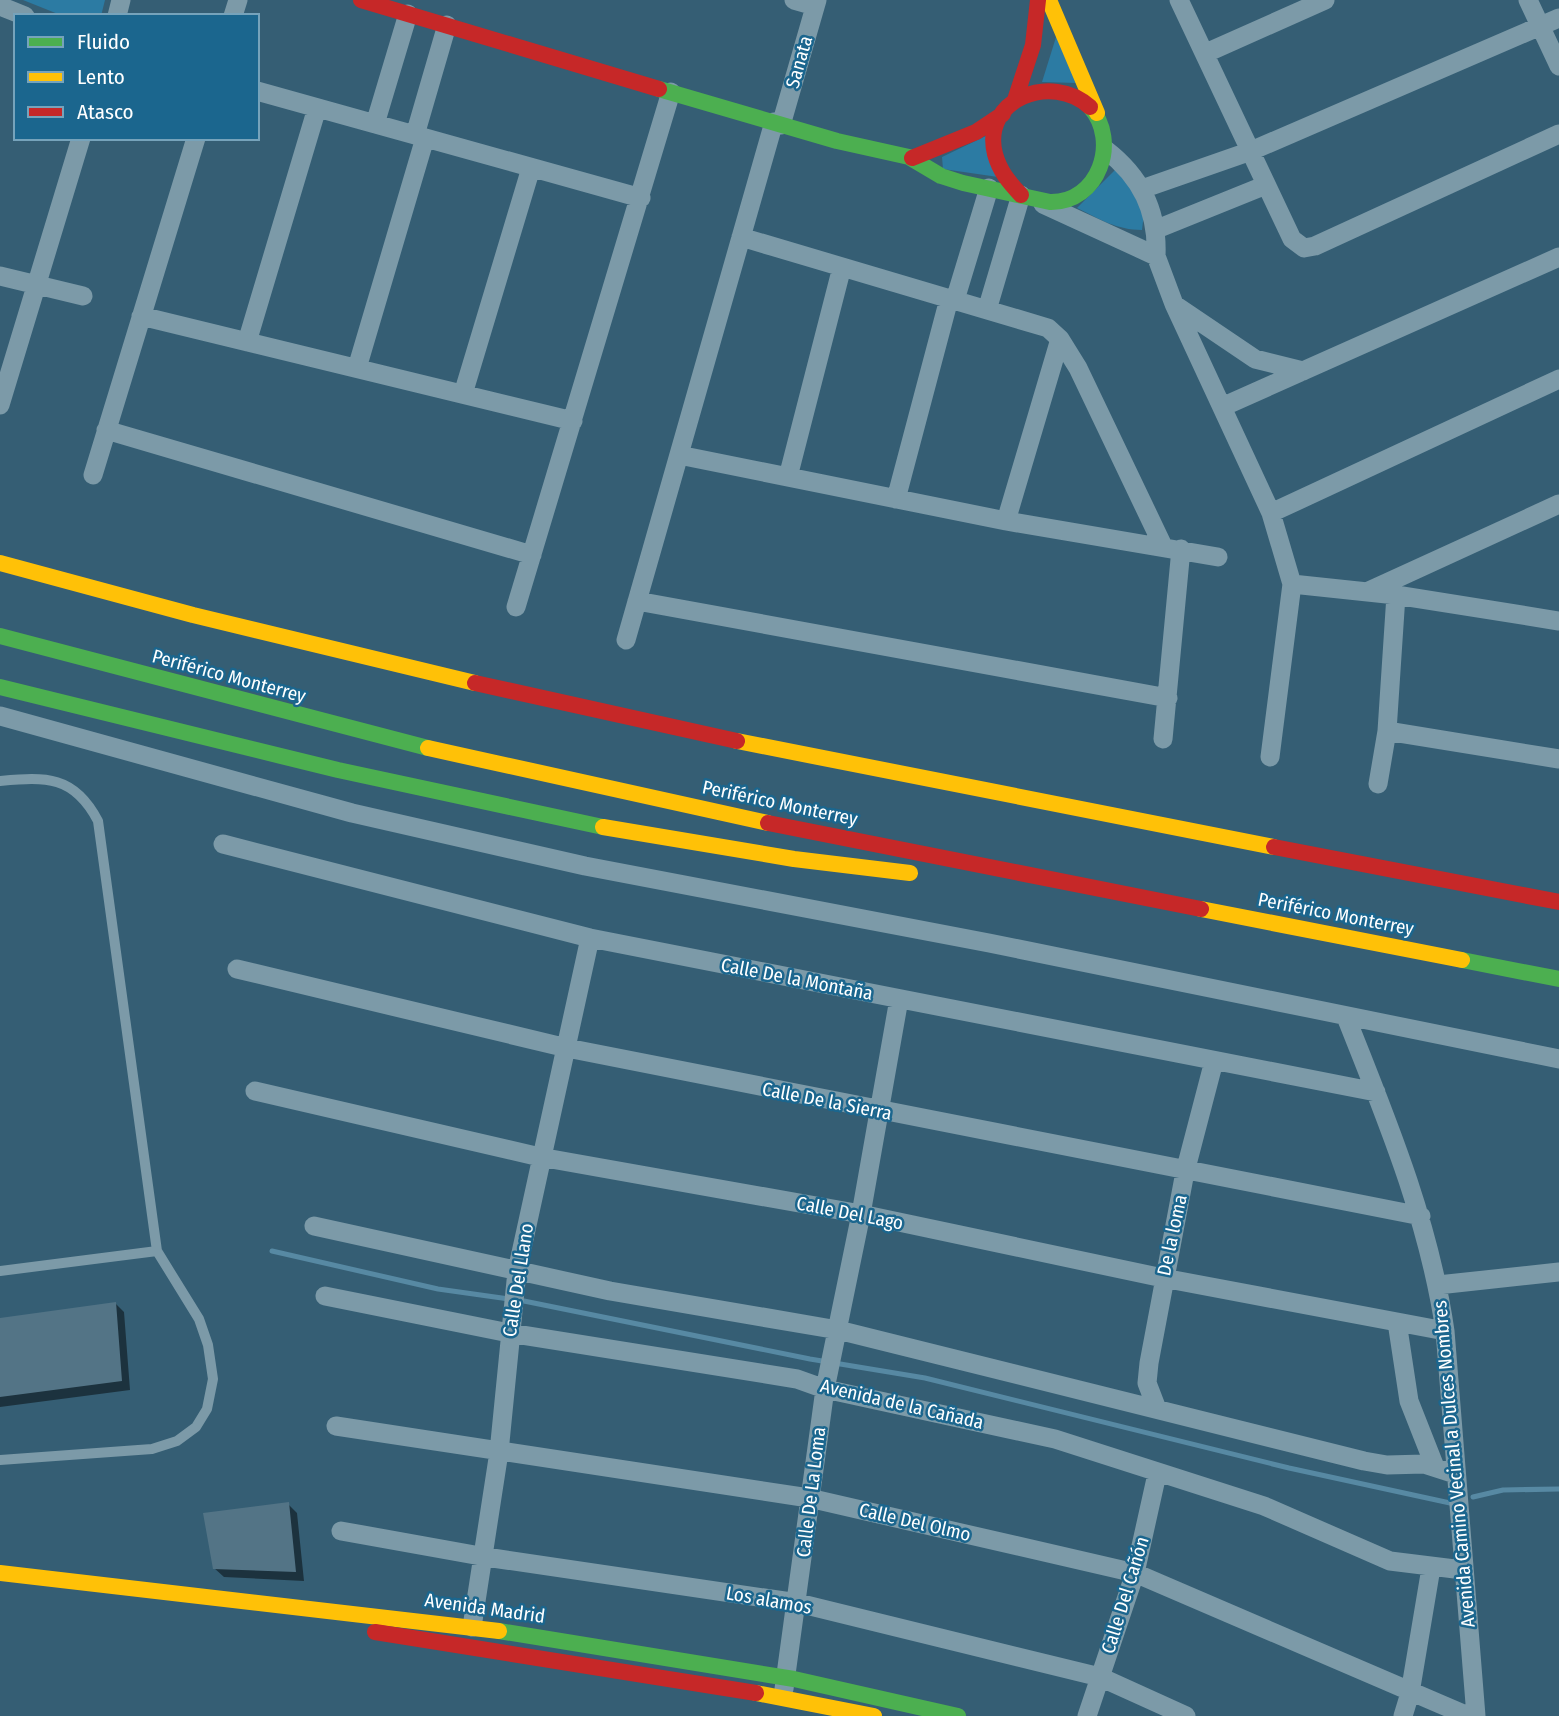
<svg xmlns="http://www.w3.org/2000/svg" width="1559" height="1716" viewBox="0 0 1559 1716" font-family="'Fira Sans Condensed',sans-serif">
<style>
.green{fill:#2c7ba3}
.shadow{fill:#0007}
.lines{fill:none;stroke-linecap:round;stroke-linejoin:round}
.stream{stroke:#5789a3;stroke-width:5}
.building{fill:#537486}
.lane{stroke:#7c9aa8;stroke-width:10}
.street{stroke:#7c9aa8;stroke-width:19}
.fast{stroke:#4caf50;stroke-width:16}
.slow{stroke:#ffc107;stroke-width:16}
.jam{stroke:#c62828;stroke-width:16}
.labels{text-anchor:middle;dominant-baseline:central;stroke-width:5;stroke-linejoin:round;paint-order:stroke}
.street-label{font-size:19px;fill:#fff;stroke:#1b668e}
</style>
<rect width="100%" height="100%" fill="#355e74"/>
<path class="green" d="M 23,0 L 105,0 L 101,16 L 63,16 Z
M 1057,34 L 1078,83 L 1042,82 Z
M 990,134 L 998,177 L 943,169 L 942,157 Z
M 1119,166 L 1144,213 L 1142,230 C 1117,230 1099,219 1077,208 Z"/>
<path class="shadow" d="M 115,1303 L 124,1312 L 130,1390 L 0,1407 L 0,1319 Z
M 288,1504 L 297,1513 L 304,1581 L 224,1577 L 214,1568 Z"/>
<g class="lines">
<path class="stream" d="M 272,1251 L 438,1289 L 509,1299
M 519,1300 L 810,1359 L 925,1378 L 1289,1468 L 1450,1503
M 1473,1497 L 1503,1490 L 1559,1489"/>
</g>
<path class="building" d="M 116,1302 L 122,1381 L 0,1397 L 0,1318 Z
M 289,1502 L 296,1572 L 213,1569 L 203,1513 Z"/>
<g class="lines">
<path class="lane" d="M 0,781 C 46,777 74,775 98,821 L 157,1251 L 199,1319 L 208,1345 L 213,1379 L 207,1409 L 196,1427 L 177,1441 L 152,1449 L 0,1460
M 0,1271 L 157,1251"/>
<path class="street" d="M 794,0 L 815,6
M 1179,0 L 1292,239 L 1304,248 L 1315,246 L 1559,134
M 1528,0 L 1559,66
M 0,6 L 25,16
M 117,16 L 121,0
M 233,16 L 238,0
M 1206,53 L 1325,0
M 257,91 L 641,198
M 375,124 L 408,14
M 781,125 L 817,0
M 415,135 L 447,25
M 1142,189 L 1251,151 L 1559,18
M 1043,204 L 1156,256 C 1158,211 1141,177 1106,150
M 1157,229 L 1266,185
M 741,237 L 1048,328 L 1060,339 L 1078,368 L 1163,546
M 1156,256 L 1174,304 L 1271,513 L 1292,584 L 1396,595 L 1559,621
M 0,276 L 83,296
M 955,300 L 989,188
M 1178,307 L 1255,359 L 1303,371
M 987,310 L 1021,195
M 141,316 L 573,421
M 247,342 L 317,108
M 357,368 L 425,138
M 463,394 L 531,168
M 0,405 L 81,138
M 1222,407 L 1559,257
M 106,430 L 532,555
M 679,455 L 1006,521 L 1218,557
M 93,475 L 196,138
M 788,477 L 842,267
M 896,499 L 949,299
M 1271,513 L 1559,379
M 1006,521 L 1060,339
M 1369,591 L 1559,504
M 1396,595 L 1387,731 L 1559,759
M 637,601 L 1168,698
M 516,607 L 671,92
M 626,640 L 774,122
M 0,716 L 352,813 L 585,866 L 989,943 L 1559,1059
M 1163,739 L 1181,549
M 1270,757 L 1292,584
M 1378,784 L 1387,731
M 223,844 L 590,938 L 1376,1092
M 237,969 L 567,1048 L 1421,1216
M 1346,1017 C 1387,1120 1429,1221 1445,1331 L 1476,1716
M 255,1091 L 540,1157 L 861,1214 L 1163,1278 L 1445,1331
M 314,1226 L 610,1291 L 838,1330 L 1364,1461 L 1387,1465 L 1424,1464 L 1455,1474
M 1438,1285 L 1559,1272
M 325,1296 L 509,1333 L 797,1379 L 825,1389 L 1055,1439 L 1264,1506 L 1390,1561 L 1463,1570
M 1397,1322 L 1409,1401 L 1435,1467
M 1157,1409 L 1147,1383 L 1149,1363 L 1185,1172 L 1214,1061
M 336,1426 L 809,1498 L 1135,1573 L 1468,1716
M 341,1531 L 486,1557 L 798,1603 L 1100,1677 L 1186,1716
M 472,1627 L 499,1452 L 517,1271 L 590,938
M 784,1689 L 825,1389 L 861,1214 L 899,999
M 1087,1716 L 1135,1573 L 1157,1474
M 1403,1716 L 1410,1693 L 1431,1568"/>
<path class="fast" d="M 659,89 L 837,141 L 909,157 L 941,176 L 963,183 L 1050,202 C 1099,203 1120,141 1090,107
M 0,636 L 428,748
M 0,687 L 338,770 L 603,827
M 1462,960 L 1559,979
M 499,1631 L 794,1679 L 958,1716"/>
<path class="slow" d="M 1049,0 L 1097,113
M 0,563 L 193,615 L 475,683
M 737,741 L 1274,847
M 428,748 L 768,823
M 603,827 L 794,859 L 910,873
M 1201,909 L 1462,960
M 0,1573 L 499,1631
M 756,1693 L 874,1716"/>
<path class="jam" d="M 361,0 L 659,89
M 1015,100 L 1033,45 L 1038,0
M 912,158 L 976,132 L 1003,114
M 1021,195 C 1009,182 1000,172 995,154 C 981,99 1052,72 1090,107
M 475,683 L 737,741
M 768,823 L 1201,909
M 1274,847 L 1559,902
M 375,1632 L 756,1693"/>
</g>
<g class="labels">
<g class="street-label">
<text transform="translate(799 62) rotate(-74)">Sanata</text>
<text transform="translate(229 676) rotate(15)">Periférico Monterrey</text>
<text transform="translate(780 803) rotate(12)">Periférico Monterrey</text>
<text transform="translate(1336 914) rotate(11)">Periférico Monterrey</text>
<text transform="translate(797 979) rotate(11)">Calle De la Montaña</text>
<text transform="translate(827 1101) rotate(11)">Calle De la Sierra</text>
<text transform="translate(850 1213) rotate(11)">Calle Del Lago</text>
<text transform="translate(1172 1235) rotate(-78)">De la loma</text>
<text transform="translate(518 1280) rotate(-81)">Calle Del Llano</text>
<text transform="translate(902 1404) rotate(13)">Avenida de la Cañada</text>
<text transform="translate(1454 1464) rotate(-95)">Avenida Camino Vecinal a Dulces Nombres</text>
<text transform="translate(811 1492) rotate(-83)">Calle De La Loma</text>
<text transform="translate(915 1522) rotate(13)">Calle Del Olmo</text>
<text transform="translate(1125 1595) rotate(-73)">Calle Del Cañón</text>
<text transform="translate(769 1600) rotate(10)">Los alamos</text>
<text transform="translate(485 1608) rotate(8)">Avenida Madrid</text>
</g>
</g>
<rect x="14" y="14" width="245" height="126" fill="#1b668e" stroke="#76a3bb" stroke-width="2"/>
<rect x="28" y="37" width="35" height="10" fill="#4caf50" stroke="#76a3bb" stroke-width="2"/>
<text x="77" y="49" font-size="21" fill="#ffffff">Fluido</text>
<rect x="28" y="72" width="35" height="10" fill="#ffc107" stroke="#76a3bb" stroke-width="2"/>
<text x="77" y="84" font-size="21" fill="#ffffff">Lento</text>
<rect x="28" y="107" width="35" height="10" fill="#c62828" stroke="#76a3bb" stroke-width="2"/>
<text x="77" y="119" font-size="21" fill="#ffffff">Atasco</text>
</svg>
